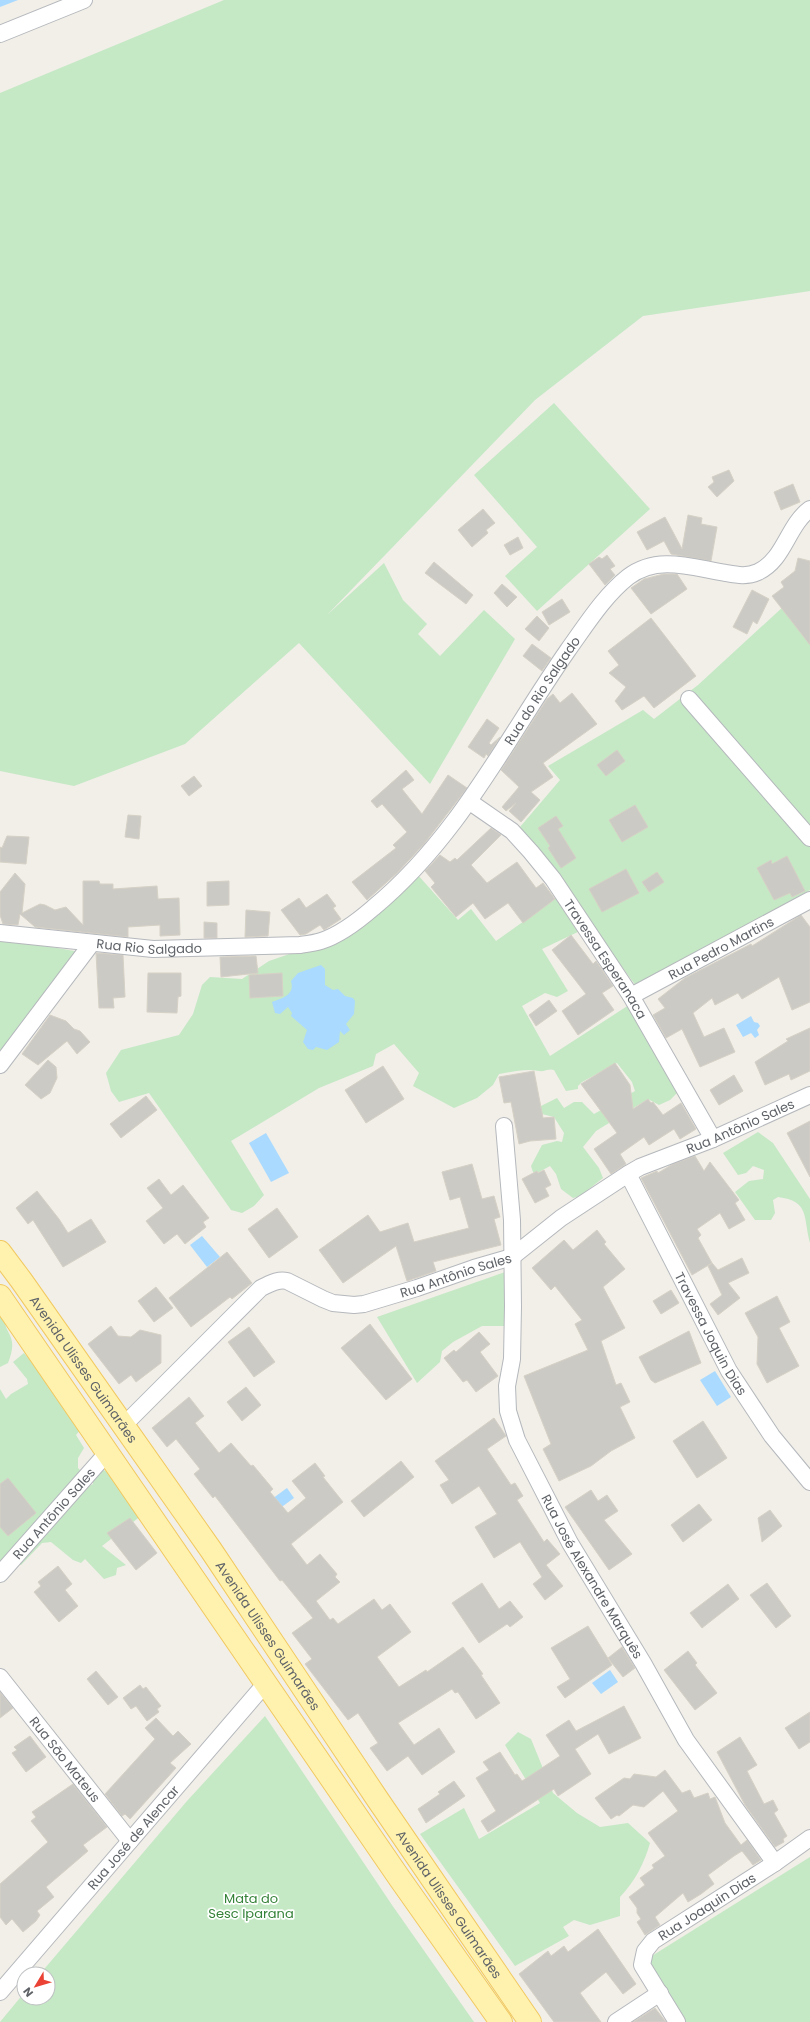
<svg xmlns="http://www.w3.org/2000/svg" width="810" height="2022" viewBox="0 0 810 2022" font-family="Poppins,sans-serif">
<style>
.green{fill:#c5e8c5}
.water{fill:#aadaff}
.building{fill:#cccac5;stroke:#d6d1c6}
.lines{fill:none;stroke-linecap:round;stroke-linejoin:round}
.street-casing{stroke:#b5b8bc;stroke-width:18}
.primary-casing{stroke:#f2c960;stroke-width:24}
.street{stroke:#fff;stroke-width:16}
.primary{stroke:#fff2af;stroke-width:22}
.labels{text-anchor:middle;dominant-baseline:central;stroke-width:3.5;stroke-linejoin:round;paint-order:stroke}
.street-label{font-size:13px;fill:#5f6368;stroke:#fff}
.park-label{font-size:13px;fill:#348238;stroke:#fff}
</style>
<rect width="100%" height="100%" fill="#f1efe8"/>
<path class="green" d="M 224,0 L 810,0 L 810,291 L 643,316 L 535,400 L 327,615 L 384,563 L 403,600 L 427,624 L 418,634 L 440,656 L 484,610 L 515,639 L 430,784 L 299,643 L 185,744 L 74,786 L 0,771 L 0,93 Z
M 554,403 L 650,509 L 537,611 L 505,576 L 537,547 L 474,475 Z
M 810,582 L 810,890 L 636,986 L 520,827 L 560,780 L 548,766 L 643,710 L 654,719 L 698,685 Z
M 417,874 L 458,920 L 471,909 L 496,941 L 559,896 L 582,930 L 542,949 L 568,991 L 557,997 L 545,993 L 522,1006 L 550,1056 L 629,1005 L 680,1090 L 670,1100 L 659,1105 L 648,1099 L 596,1131 L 583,1147 L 599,1168 L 603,1178 L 580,1196 L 573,1198 L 561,1189 L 556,1174 L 550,1166 L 539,1172 L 533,1172 L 531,1166 L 542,1145 L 557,1141 L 562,1142 L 564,1133 L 554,1117 L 542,1114 L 539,1107 L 557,1098 L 564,1108 L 574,1102 L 582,1102 L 594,1114 L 635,1091 L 632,1082 L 617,1063 L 582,1082 L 578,1086 L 578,1089 L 566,1091 L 554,1070 C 549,1068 544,1072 539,1071 C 526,1068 512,1072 499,1074 L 493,1085 L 477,1098 L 454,1108 L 413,1086 L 419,1073 L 394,1044 L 376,1054 L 373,1066 L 319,1088 L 231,1141 L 264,1195 L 254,1206 L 242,1213 L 231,1210 L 149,1093 L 119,1102 L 111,1091 L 106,1073 L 121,1050 L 179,1035 L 193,1014 L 202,985 L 210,977 L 242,979 L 269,961 L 307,948 Z
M 0,938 L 80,952 L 15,1039 L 0,1050 Z
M 758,1132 L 773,1143 L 810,1199 L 810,1243 C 803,1217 810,1201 778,1197 L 773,1200 L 775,1213 L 771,1220 L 755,1220 L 735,1192 L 749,1181 L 763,1179 L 764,1170 L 753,1166 L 746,1173 L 738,1175 L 723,1153 Z
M 508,1271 L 510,1326 L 482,1326 L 453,1342 L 442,1351 L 440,1362 L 417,1383 L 377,1317 Z
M 0,1306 L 6,1316 C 3,1326 8,1329 11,1338 C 14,1346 11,1355 8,1363 L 0,1367 Z
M 24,1353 L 77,1416 L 81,1429 L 76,1435 L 84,1448 L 78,1458 L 78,1468 L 82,1472 L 85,1488 L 93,1484 L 93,1477 L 103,1470 L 113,1474 L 146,1512 L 102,1546 L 126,1565 L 117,1568 L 116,1575 L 104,1579 L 85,1559 L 81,1563 L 73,1560 L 51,1542 L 42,1543 L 21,1565 L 11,1565 L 0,1581 L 0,1389 L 6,1399 L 11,1394 L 28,1384 L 27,1379 L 13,1362 Z
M 265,1716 L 392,1905 L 474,2022 L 0,2022 L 24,1993 L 24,1998 L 48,1998 L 48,1974 L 40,1974 L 187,1801 Z
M 518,1732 L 531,1739 L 553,1793 L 577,1813 L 600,1827 L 628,1823 L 650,1843 C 644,1864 635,1881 620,1897 L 620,1916 L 590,1925 L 574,1920 L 563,1927 L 569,1936 L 515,1966 L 420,1834 L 464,1808 L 479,1839 L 540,1803 L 505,1745 Z
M 810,1857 L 810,2022 L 686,2022 L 647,1959 Z"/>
<path class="water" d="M 0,0 L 18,0 L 0,7 Z
M 321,965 L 325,969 L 325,985 L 333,990 L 338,989 L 345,996 L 353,998 L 355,1001 L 354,1014 L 346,1024 L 350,1030 L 344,1035 L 340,1031 L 339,1042 L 327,1050 L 316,1047 L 313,1050 L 308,1049 L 303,1042 L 307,1030 L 291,1016 L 292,1013 L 288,1007 L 280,1014 L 275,1013 L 272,1002 C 283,998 295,995 291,981 L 298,973 Z
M 751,1016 L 754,1022 L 758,1023 L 760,1026 L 757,1030 L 759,1035 L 755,1038 L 751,1033 L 743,1037 L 736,1025 Z
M 266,1133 L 289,1173 L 271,1182 L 249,1143 Z
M 202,1236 L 220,1257 L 207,1267 L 190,1245 Z
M 715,1371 L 731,1397 L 717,1406 L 700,1380 Z
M 287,1488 L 294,1498 L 272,1514 L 265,1504 Z
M 610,1670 L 618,1682 L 601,1694 L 592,1683 Z"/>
<path class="building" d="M 729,470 L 734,481 L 717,497 L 708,487 L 714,482 L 712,477 Z
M 793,484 L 800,502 L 781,510 L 774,492 Z
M 483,509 L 495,523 L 486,530 L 488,533 L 472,547 L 458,530 Z
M 688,515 L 702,518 L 701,524 L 717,527 L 711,561 L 671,554 L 664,541 L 647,550 L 637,532 L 665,517 L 682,549 Z
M 518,537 L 523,548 L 510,555 L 504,545 Z
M 607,555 L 615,566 L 610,569 L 615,575 L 605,585 L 589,564 L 599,557 L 602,559 Z
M 798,558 L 810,561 L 810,645 L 772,596 L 784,587 L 781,582 L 795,571 Z
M 434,562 L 473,595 L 466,604 L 425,573 Z
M 664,574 L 677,574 L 687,589 L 651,614 L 631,588 L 644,579 Z
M 502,584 L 517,597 L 507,607 L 494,593 Z
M 752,590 L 769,599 L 757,624 L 753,621 L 747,634 L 733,627 Z
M 562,599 L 570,612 L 549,625 L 542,612 Z
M 537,616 L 549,628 L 539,641 L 525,629 Z
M 651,618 L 696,676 L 654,708 L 644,696 L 622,710 L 615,701 L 626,687 L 609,673 L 619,665 L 608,651 Z
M 532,644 L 551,658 L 542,671 L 523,656 Z
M 572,693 L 597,724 L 543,763 L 553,777 L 531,792 L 540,800 L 521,822 L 509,811 L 516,803 L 506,811 L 502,807 L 519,787 L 501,770 L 547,699 L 553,694 L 560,703 Z
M 487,719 L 499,728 L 489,743 L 491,745 L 500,737 L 488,756 L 486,754 L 484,758 L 468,747 Z
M 617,750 L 625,761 L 606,776 L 597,765 Z
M 406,770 L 414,780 L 402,789 L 422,814 L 448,775 L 467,788 L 424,844 L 397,873 L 367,900 L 352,882 L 396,848 L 393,845 L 407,832 L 382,804 L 377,808 L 371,801 Z
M 194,776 L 202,786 L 189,796 L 181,786 Z
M 635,805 L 648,827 L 622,842 L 609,820 Z
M 128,815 L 141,816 L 139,839 L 125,837 Z
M 556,816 L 563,826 L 558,829 L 576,858 L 561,868 L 548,848 L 550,846 L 538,828 Z
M 491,828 L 501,835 L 471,865 L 487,883 L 517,862 L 536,888 L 543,883 L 555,899 L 523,923 L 508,903 L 485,919 L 473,903 L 456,917 L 431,887 L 435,883 L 425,871 L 440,855 L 450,862 L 455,858 L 457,860 Z
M 7,836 L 29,837 L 26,864 L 0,862 L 0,847 L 2,848 Z
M 787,856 L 805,891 L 792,897 L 790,893 L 774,900 L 757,868 L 771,860 L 772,864 Z
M 626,869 L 639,893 L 602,912 L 589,889 Z
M 657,872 L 664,882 L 649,892 L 642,882 Z
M 15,873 L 25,884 L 22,913 L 40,904 L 45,905 L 55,910 L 66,907 L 83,925 L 83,881 L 99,881 L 100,884 L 113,884 L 113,889 L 157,886 L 158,899 L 179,898 L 180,935 L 160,936 L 160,925 L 128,927 L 128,937 L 35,927 L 20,914 L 18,925 L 3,924 L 0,915 L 0,892 Z
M 229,881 L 229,905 L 207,906 L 207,882 Z
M 327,894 L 336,906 L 333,908 L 341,919 L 324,930 L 320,925 L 306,934 L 300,935 L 281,910 L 299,898 L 306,908 Z
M 246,910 L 270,912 L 268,936 L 245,937 Z
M 801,915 L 810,927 L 810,1002 L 792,1010 L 779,977 L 742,999 L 738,993 L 715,1005 L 712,998 L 693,1013 L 704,1037 L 724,1028 L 735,1052 L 700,1067 L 682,1029 L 666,1038 L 653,1015 L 665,1008 L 658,999 L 685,978 L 751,944 L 752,946 Z
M 204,922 L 217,923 L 217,938 L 204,938 Z
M 571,935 L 593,964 L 596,961 L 613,986 L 602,993 L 614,1010 L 578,1035 L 562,1011 L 586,994 L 552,950 Z
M 96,953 L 123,955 L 125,997 L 113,998 L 114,1008 L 99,1008 Z
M 256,956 L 258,973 L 221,977 L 220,957 Z
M 148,973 L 181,973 L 181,996 L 178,997 L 177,1013 L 147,1012 Z
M 282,973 L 283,996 L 250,998 L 249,975 Z
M 549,1000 L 557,1011 L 536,1026 L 529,1015 Z
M 50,1015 L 66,1021 L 74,1029 L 80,1031 L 90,1042 L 77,1054 L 67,1041 L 38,1065 L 22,1054 Z
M 810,1028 L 810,1071 L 791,1080 L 789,1074 L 765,1085 L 755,1062 L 788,1041 L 786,1039 Z
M 48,1060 L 56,1067 L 57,1078 L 50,1093 L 41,1099 L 25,1085 Z
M 615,1063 L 630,1085 L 633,1109 L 648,1099 L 651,1103 L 653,1102 L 663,1115 L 681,1103 L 696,1129 L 680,1139 L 674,1129 L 649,1145 L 644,1137 L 620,1154 L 626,1164 L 611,1174 L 594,1149 L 617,1133 L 581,1084 Z
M 383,1066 L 404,1099 L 366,1123 L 345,1090 Z
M 534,1071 L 543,1118 L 554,1117 L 556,1139 L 530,1141 L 519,1144 L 511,1102 L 504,1103 L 499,1077 Z
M 734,1075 L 743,1091 L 719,1105 L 710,1090 Z
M 146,1096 L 157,1110 L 121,1138 L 110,1124 Z
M 810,1121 L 810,1177 L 787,1133 Z
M 695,1156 L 704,1171 L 710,1162 L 739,1200 L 735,1203 L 745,1220 L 729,1229 L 720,1213 L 697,1229 L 701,1235 L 698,1238 L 712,1263 L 692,1275 L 641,1178 L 657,1171 L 658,1173 L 673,1164 Z
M 472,1164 L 482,1199 L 494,1196 L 500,1217 L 494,1219 L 501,1245 L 433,1262 L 436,1271 L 407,1281 L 396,1246 L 343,1283 L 319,1250 L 368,1215 L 380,1232 L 408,1223 L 414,1242 L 469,1228 L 460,1197 L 450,1200 L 442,1172 Z
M 544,1170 L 551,1185 L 545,1188 L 549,1196 L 535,1203 L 522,1179 L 537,1171 L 538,1173 Z
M 159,1179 L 171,1195 L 183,1185 L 209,1218 L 203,1222 L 206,1227 L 185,1244 L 177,1234 L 164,1244 L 146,1221 L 163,1208 L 147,1188 Z
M 37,1191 L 59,1219 L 68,1233 L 91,1219 L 106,1242 L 63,1267 L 33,1220 L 28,1224 L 16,1208 Z
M 277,1208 L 298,1237 L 269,1258 L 248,1229 Z
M 597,1230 L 606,1242 L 604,1244 L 625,1269 L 603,1287 L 625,1328 L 601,1341 L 616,1385 L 621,1383 L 630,1402 L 620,1407 L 635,1438 L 611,1451 L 591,1466 L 559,1481 L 543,1449 L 551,1444 L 524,1376 L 588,1350 L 575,1324 L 582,1320 L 555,1286 L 551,1290 L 532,1268 L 564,1240 L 573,1250 Z
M 227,1252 L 252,1283 L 232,1299 L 230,1297 L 191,1327 L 169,1298 Z
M 742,1258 L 749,1273 L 728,1283 L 740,1298 L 718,1315 L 710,1304 L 722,1295 L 708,1266 L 712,1263 L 718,1270 Z
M 156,1287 L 173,1308 L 154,1322 L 138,1301 Z
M 671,1290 L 679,1303 L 661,1314 L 653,1301 Z
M 777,1296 L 790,1322 L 779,1328 L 799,1366 L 767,1383 L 757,1364 L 758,1337 L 745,1313 Z
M 370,1324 L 412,1379 L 386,1400 L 341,1348 Z
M 111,1326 L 118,1336 L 131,1337 L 140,1330 L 161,1335 L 161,1363 L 136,1382 L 131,1375 L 119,1384 L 88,1344 Z
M 249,1327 L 275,1362 L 254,1377 L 228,1342 Z
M 689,1331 L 701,1363 L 655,1383 L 651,1380 L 639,1357 Z
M 479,1332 L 490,1344 L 480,1352 L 498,1376 L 476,1392 L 467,1380 L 463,1382 L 444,1358 L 454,1350 L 456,1352 Z
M 246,1387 L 261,1405 L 242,1421 L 227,1402 Z
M 189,1397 L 204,1416 L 195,1423 L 219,1453 L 231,1443 L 251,1466 L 253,1465 L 273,1489 L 270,1492 L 288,1513 L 306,1498 L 292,1481 L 315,1463 L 325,1476 L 323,1477 L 343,1502 L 291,1544 L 307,1565 L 320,1554 L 337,1574 L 335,1577 L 340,1582 L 316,1601 L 330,1620 L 333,1618 L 338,1624 L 374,1599 L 382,1610 L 390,1604 L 411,1632 L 377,1657 L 399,1687 L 426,1670 L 427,1672 L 463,1647 L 483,1674 L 481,1675 L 500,1703 L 476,1719 L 458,1692 L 455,1693 L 452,1689 L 398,1723 L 414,1745 L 439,1728 L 455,1752 L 422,1775 L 408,1756 L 387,1771 L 370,1748 L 378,1743 L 358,1713 L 348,1720 L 305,1664 L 312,1659 L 292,1633 L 313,1618 L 282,1580 L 280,1581 L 215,1496 L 213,1498 L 194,1474 L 200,1469 L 176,1439 L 167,1447 L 152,1428 Z
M 494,1418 L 506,1436 L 487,1449 L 511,1485 L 515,1483 L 523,1496 L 517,1500 L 544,1542 L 547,1539 L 560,1554 L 546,1565 L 563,1586 L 545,1600 L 533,1584 L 542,1577 L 520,1542 L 494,1558 L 475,1527 L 497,1514 L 479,1486 L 452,1504 L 440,1485 L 449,1480 L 435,1461 Z
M 703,1421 L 727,1458 L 697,1478 L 673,1441 Z
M 401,1461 L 414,1477 L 364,1517 L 351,1501 Z
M 8,1478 L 36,1513 L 8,1536 L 0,1527 L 0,1484 Z
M 591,1490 L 598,1501 L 607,1495 L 618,1511 L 604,1520 L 632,1554 L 609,1570 L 565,1507 Z
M 699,1504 L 712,1520 L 683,1542 L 671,1525 Z
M 770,1510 L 782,1526 L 762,1542 L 758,1518 Z
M 130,1518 L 157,1553 L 136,1570 L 107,1533 Z
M 58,1566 L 72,1584 L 65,1590 L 78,1606 L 59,1622 L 34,1592 L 41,1586 L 38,1582 Z
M 482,1583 L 499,1609 L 510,1601 L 523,1617 L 510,1627 L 507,1624 L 479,1643 L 452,1603 Z
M 767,1583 L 791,1616 L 776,1628 L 750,1595 Z
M 728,1584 L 739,1599 L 702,1628 L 690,1613 Z
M 588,1626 L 612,1665 L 565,1698 L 557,1687 L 570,1679 L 551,1648 Z
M 622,1647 L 635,1668 L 623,1677 L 608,1658 Z
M 688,1651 L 697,1663 L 695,1665 L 717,1693 L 695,1710 L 664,1670 Z
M 96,1671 L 118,1697 L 108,1705 L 87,1679 Z
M 140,1685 L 143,1689 L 146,1687 L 161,1706 L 157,1709 L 159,1712 L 147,1721 L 136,1706 L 131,1709 L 123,1698 Z
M 0,1692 L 13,1708 L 0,1718 Z
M 624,1706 L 641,1738 L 609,1754 L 598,1734 L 575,1749 L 591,1774 L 558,1796 L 554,1789 L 488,1832 L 481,1821 L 496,1811 L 476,1778 L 489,1770 L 483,1762 L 500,1752 L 515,1775 L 517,1774 L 522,1781 L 560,1756 L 546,1735 L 569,1720 L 576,1731 Z
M 810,1712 L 810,1742 L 799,1749 L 785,1728 Z
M 156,1718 L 173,1736 L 178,1731 L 191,1744 L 170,1763 L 176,1768 L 130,1819 L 125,1814 L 122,1816 L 105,1794 L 155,1739 L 145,1728 Z
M 30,1736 L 46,1757 L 26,1772 L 12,1753 L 17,1750 L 14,1747 Z
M 740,1737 L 757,1765 L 747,1771 L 764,1804 L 773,1800 L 778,1810 L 774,1813 L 787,1836 L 783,1839 L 784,1842 L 775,1847 L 745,1805 L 717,1752 Z
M 665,1770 L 682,1793 L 690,1790 L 694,1798 L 708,1793 L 710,1799 L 715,1797 L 725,1823 L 741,1845 L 747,1840 L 761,1860 L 753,1865 L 742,1851 L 734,1856 L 708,1875 L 714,1884 L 701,1894 L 688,1902 L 683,1893 L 655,1917 L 660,1925 L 645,1935 L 637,1922 L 641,1919 L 637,1913 L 637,1908 L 629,1897 L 645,1885 L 640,1878 L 654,1868 L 652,1865 L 665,1856 L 648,1833 L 678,1811 L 663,1791 L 644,1807 L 633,1805 L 619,1816 L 617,1815 L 611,1819 L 595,1798 L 624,1778 L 630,1779 L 634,1774 L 656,1777 Z
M 454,1781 L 465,1796 L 426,1823 L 418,1809 L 440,1794 L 438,1792 Z
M 73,1784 L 107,1827 L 83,1845 L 88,1851 L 46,1887 L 54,1897 L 37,1911 L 40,1915 L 36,1921 L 23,1932 L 12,1919 L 6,1925 L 0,1917 L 0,1884 L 48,1842 L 31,1821 L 36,1817 L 32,1812 Z
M 598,1929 L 636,1984 L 623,1994 L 606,1972 L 580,1993 L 601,2022 L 554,2022 L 519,1974 L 548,1951 L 551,1956 L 564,1946 L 568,1952 Z
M 655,2008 L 666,2022 L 633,2022 Z"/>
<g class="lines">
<defs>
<g id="street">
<path d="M 0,34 L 84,0"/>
<path d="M 689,699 L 810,838"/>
<path id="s1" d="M 470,802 L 512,831 L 531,852 L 553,879 L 631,996 L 713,1139"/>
<path id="s2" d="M 0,933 L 153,949 L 300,945 C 307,944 315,943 321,941 C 340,935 358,921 373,908 C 459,837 506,739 568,650 C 586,625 604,596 628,577 C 658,554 693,568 726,573 C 737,575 747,577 758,572 C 785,559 787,526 810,509"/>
<path id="s3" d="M 631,996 L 810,900"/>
<path d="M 0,1065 L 92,943"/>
<path id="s4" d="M 504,1126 L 512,1220 L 513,1306 L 512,1359 L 507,1386 L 508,1411 L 517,1440 L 570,1543 L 643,1663 L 686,1740 L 775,1863"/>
<path id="s5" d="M 628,1174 L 729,1371 L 772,1436 L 810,1482"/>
<path id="s6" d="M 123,1426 L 261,1288 C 270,1284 277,1279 287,1281 L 323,1299 L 333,1303 L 354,1305 L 364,1304 L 417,1288 L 474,1268 L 512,1257 L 561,1218 L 628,1174 L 640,1167 L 713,1139 L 810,1095"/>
<path id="s7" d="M 0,1574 L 107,1453"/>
<path id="s8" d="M 0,1677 L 130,1841"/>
<path id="s9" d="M 0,1992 L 266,1683"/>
<path d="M 616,2022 L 660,1993"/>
<path id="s10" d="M 677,2022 L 642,1965 L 645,1951 L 653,1941 L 775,1863 L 810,1838"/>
</g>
<g id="primary">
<path id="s11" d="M 0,1252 L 21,1280 L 211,1550 L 378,1800 L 530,2022"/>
<path d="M 0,1296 L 400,1879 L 501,2022"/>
</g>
</defs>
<use href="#street" class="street-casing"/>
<use href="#primary" class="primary-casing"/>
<use href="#street" class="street"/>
<use href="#primary" class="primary"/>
</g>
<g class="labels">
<g class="street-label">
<text stroke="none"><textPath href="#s2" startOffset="661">Rua do Rio Salgado</textPath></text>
<text stroke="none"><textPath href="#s2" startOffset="150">Rua Rio Salgado</textPath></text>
<text stroke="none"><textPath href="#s3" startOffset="102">Rua Pedro Martins</textPath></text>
<text stroke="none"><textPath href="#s1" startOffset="210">Travessa Esperanaca</textPath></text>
<text stroke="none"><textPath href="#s6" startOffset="725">Rua Antônio Sales</textPath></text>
<text stroke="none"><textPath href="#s6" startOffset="401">Rua Antônio Sales</textPath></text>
<text stroke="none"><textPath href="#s5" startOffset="180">Travessa Joquin Dias</textPath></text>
<text stroke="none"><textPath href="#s11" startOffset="144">Avenida Ulisses Guimarães</textPath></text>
<text stroke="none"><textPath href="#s7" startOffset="81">Rua Antônio Sales</textPath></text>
<text stroke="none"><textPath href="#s4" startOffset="472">Rua José Alexandre Marquês</textPath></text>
<text stroke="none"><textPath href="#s11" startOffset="468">Avenida Ulisses Guimarães</textPath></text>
<text stroke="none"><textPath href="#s8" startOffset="105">Rua São Mateus</textPath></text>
<text stroke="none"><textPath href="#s9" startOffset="204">Rua José de Alencar</textPath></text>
<text stroke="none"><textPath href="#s11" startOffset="792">Avenida Ulisses Guimarães</textPath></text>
<text stroke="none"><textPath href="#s10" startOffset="158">Rua Joaquin Dias</textPath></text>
</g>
<g class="park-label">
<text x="251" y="1898">Mata do<tspan x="251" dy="15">Sesc Iparana</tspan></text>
</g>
</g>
<g transform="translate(36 1986) rotate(232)"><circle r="19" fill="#ffffff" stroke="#bfc1c3"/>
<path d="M0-3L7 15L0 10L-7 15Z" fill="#ea4335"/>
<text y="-6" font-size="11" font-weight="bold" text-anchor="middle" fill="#5f6368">N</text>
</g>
</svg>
